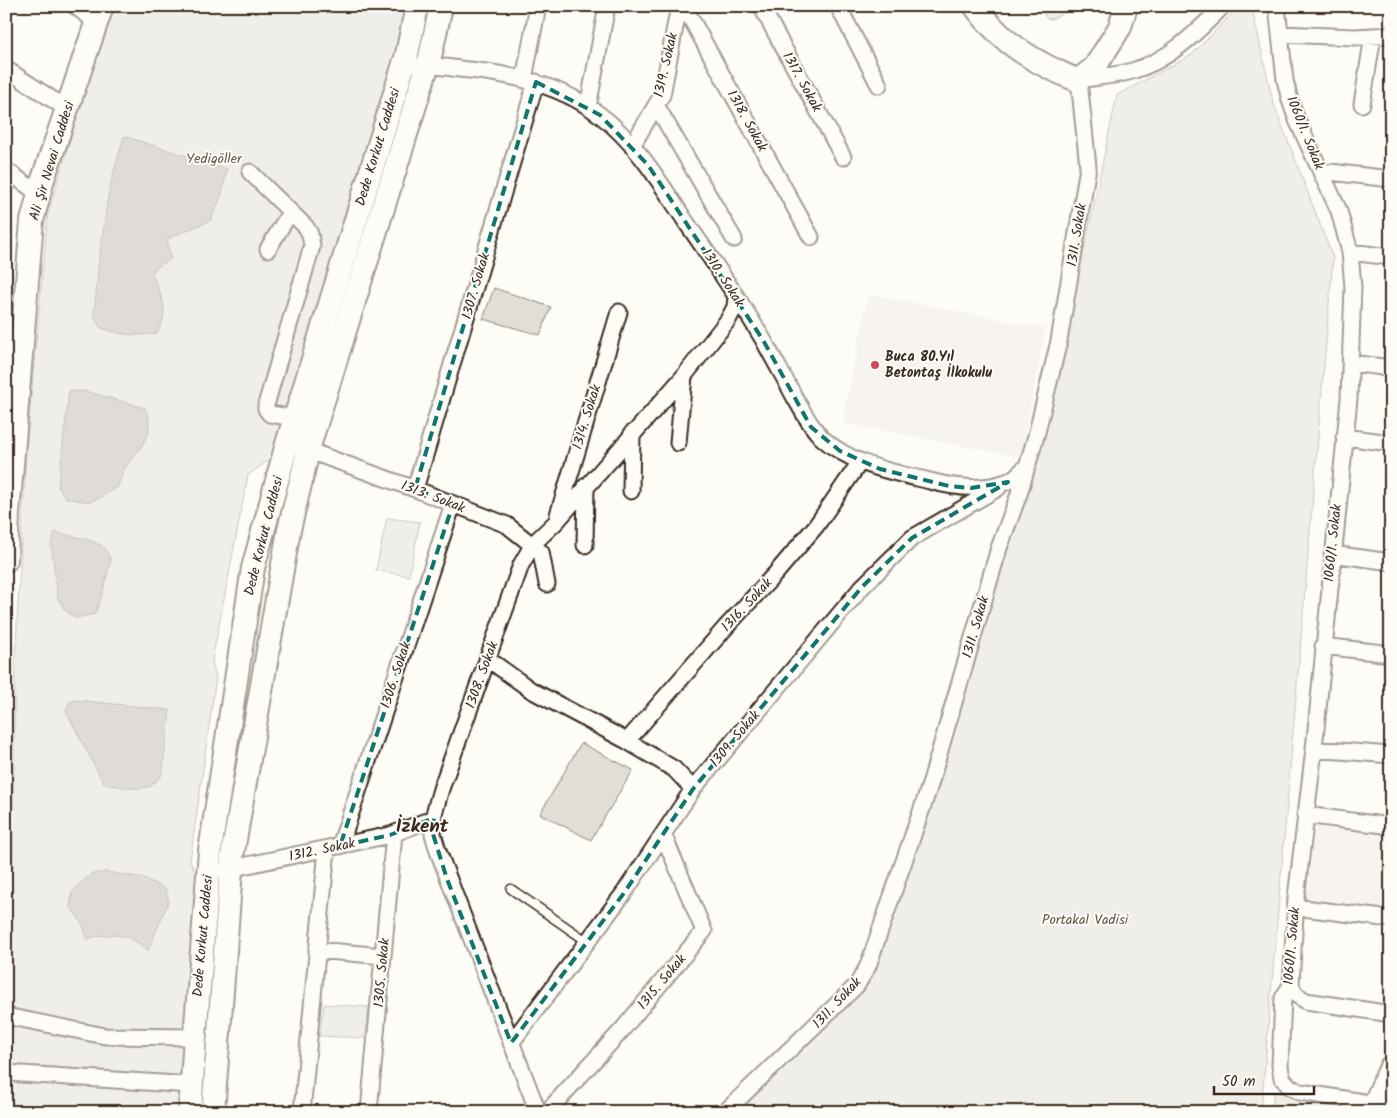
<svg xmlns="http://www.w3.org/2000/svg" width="1397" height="1118" viewBox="0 0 1397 1118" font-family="Kalam,sans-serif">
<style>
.built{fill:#efece7}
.green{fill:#e1ded7;stroke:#8e847a}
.water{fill:#bbb4ad;stroke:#887d74}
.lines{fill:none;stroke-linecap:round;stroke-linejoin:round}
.lane-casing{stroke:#3b2a1e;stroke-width:11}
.street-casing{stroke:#3b2a1e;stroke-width:19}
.secondary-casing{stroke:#3b2a1e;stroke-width:26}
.lane{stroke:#fdfcf7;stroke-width:8}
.street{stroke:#fdfcf7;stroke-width:15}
.secondary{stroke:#fdfcf7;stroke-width:22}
.marked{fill:none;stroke:#0f766e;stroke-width:4;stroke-dasharray:10 6;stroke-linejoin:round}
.poi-dot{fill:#d1495b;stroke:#fdfcf7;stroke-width:2}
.labels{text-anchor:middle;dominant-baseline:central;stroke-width:4;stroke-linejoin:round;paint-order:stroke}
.street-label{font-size:14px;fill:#3b2a1e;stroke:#fdfcf7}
.park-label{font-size:14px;fill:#64574c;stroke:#fdfcf7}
.poi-label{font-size:14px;font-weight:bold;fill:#3b2a1e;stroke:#fdfcf7;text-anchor:start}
.district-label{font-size:19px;font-weight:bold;fill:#3b2a1e;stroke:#fdfcf7}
</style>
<rect width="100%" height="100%" fill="#fdfcf7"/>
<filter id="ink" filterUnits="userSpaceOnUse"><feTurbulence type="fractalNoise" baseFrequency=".02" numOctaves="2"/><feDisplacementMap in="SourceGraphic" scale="10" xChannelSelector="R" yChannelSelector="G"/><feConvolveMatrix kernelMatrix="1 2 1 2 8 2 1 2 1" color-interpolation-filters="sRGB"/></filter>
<g filter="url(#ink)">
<path class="built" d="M 868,294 L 1046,328 L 1021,457 L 842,423 Z
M 1309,821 L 1391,832 L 1391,914 L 1302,902 Z"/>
<path class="green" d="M 114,6 L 407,6 L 399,45 L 283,417 L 272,458 L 248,475 L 212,661 L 216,677 L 190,861 L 196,874 L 195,891 L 177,1112 L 6,1112 L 6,894 L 8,891 L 13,869 L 15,663 L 26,451 L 48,213 L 80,107 Z
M 1040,6 L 1077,6 L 1052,19 L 1046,18 Z
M 1238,8 L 1252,8 L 1273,102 L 1333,258 L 1261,1112 L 739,1112 L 865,985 L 1068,326 L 1117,95 L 1191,55 Z
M 494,288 L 551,307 L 540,335 L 483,319 Z
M 387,518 L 420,522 L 409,576 L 376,570 Z
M 581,743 L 633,770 L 591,840 L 540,814 Z
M 324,1004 L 369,1007 L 365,1038 L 319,1036 Z
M 1274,1092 L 1359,1107 L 1362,1110 L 1362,1112 L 1272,1112 Z"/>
<path class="water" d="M 124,136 L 227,169 L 222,194 L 211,220 L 167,239 L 171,259 L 157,267 L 152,273 C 161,297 171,309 157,333 C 137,337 121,335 101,328 L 94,317 L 99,259 L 109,190 Z
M 69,391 L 85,391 L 145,408 L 149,418 L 149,432 L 141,447 L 126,466 L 117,488 L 101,497 L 89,502 L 66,498 L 58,487 Z
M 55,532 C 68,536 97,539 105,549 C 107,552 109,556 111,560 L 102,595 L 95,614 L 75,618 L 65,610 L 58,599 L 51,544 Z
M 76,700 L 170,710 L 162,775 L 151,786 L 139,789 L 104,784 L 66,711 L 69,702 Z
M 106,872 L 144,878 L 165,889 L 169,900 L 148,951 C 130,933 110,932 87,939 L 83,925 L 70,906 L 72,893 L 78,886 L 91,874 Z"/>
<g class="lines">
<defs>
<path id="lane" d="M 511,889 L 588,942"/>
<path id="street" d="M 75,6 L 96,22
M 684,6 L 811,237
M 761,6 L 843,157
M 838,6 L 879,85
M 1277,6 L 1285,80 L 1290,100 L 1297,120 L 1339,211 L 1350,252 L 1353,287 L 1349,399 L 1314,749 L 1296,898 L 1291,985 L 1283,998 L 1280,1066 L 1282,1078 L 1290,1087 L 1300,1092 L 1363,1102 L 1381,1112
M 1280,34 L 1355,37 L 1391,35
M 419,66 C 432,65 446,67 459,69 C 508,73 560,84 600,115 C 637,143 661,184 686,222 C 713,261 740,300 764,341 C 774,360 785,379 795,398 C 803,412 810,426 822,438 C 852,465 892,472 930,481 C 955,488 981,491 1006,482 C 1014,480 1022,470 1028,465
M 6,69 L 67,109
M 524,79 L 538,6
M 1362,104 L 1373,36
M 656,105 L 734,239
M 588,107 L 607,6
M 632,146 L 662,95 L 679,6
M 6,170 L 39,194
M 1321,171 L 1391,179
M 250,172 L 306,227 L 310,234 L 312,246 L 266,405 L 266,409 L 270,414 L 295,418
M 268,249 L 286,219 L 292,213
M 1350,252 L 1391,257
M 1351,363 L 1391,368
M 1344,437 L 1391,443
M 678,443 L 684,376
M 301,448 L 415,489 L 507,525 L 541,552 L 547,584
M 415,489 L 536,82
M 631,491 L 632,433
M 558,515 L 619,312
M 585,545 L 586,486
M 1332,554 L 1391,562
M 1323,646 L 1391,654
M 488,659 L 531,690 L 627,741 L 726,627 L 776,573 L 816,526 L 860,462
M 627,741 L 674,769 L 693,789
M 1314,749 L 1391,755
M 1305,815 L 1391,826
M 340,846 L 453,504
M 224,870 L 390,835 L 434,818
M 1295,907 L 1391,919
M 317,950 L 383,956
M 1291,985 L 1295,994 L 1306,1001 L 1391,1014
M 6,1016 L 105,1036 L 195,1037
M 511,1043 L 624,893 L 693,789 L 862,587 L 912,538 L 998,488
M 6,1073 L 192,1085
M 302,1112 L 327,849
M 369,1112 L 394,834
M 538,1112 L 438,851 L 433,834 L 434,814 L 441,789 L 521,565 L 533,544 L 556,522 L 684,376 L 728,320 L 735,307 L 736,297
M 547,1112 L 622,1030 L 704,931 L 663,834
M 725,1112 L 857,985 L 868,966 L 929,788 L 999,548 L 1019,494 L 1036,436 L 1059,341 L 1088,167 L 1079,80 C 1096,77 1115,76 1132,71 C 1170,60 1196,33 1223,6"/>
<path id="secondary" d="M 975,6 C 997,36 1017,51 1050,68 C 1060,72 1068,78 1079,80 L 1095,67 L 1120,27 L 1126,6
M 6,560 L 8,514 L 32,221 L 42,182 L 102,6
M 190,1112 L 195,1037 L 210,851 L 253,568 L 287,444 L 407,54 L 417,6
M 213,1112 L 232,857 L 289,530 L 310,443 L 430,57 L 441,6
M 1371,1112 L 1391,1067"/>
</defs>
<use href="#lane" class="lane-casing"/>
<use href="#street" class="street-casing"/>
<use href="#secondary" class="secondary-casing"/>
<use href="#lane" class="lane"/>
<use href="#street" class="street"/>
<use href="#secondary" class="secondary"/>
</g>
</g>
<path d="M0 0H1397V1118H0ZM 536,82 L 600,115 L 648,165 L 763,340 L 811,427 L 840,451 L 880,469 L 949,486 L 971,488 L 1008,482 L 912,538 L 862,587 L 693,789 L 624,893 L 511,1043 L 447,879 L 433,834 L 434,818 L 390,835 L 340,846 L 453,504 L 415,489 Z" fill="#fdfcf7" fill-opacity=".55" fill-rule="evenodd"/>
<path class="marked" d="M 536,82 L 600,115 L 648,165 L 763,340 L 811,427 L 840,451 L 880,469 L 949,486 L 971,488 L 1008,482 L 912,538 L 862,587 L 693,789 L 624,893 L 511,1043 L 447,879 L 433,834 L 434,818 L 390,835 L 340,846 L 453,504 L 415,489 Z"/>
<circle class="poi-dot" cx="875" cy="365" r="5"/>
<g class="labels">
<g class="street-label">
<text transform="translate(666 65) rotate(-77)">1319. Sokak</text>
<text transform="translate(802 82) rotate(61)">1317. Sokak</text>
<text transform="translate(747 121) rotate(61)">1318. Sokak</text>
<text transform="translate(1305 133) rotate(68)">1060/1. Sokak</text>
<text transform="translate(378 147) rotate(-73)">Dede Korkut Caddesi</text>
<text transform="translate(52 161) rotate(-73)">Ali Şir Nevai Caddesi</text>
<text transform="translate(1077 235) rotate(-81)">1311. Sokak</text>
<text transform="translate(723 278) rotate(57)">1310. Sokak</text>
<text transform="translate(476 286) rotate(-74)">1307. Sokak</text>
<text transform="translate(587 417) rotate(-73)">1314. Sokak</text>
<text transform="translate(433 497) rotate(21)">1313. Sokak</text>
<text transform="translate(264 536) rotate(-76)">Dede Korkut Caddesi</text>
<text transform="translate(1333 543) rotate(-84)">1060/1. Sokak</text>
<text transform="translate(747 605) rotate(-47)">1316. Sokak</text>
<text transform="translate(976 627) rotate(-74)">1311. Sokak</text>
<text transform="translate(396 675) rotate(-72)">1306. Sokak</text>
<text transform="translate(482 675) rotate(-70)">1308. Sokak</text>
<text transform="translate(735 739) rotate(-50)">1309. Sokak</text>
<text transform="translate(322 850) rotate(-12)">1312. Sokak</text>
<text transform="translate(203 936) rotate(-85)">Dede Korkut Caddesi</text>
<text transform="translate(1292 946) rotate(-85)">1060/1. Sokak</text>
<text transform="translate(382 973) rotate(-85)">1305. Sokak</text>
<text transform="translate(662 982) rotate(-50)">1315. Sokak</text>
<text transform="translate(837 1003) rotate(-47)">1311. Sokak</text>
</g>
<g class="park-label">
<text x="214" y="159">Yedigöller</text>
<text x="1085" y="920">Portakal Vadisi</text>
</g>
<g class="poi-label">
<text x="885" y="357">Buca 80.Yıl<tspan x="885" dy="16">Betontaş İlkokulu</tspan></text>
</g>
<g class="district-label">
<text x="422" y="827">İzkent</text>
</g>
</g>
<rect width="1397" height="1118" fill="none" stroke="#fdfcf7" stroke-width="25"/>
<rect x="12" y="12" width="1372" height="1093" fill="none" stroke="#3b2a1e" stroke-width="2" filter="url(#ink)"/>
<path d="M1214 1086v8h100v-8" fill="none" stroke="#3b2a1e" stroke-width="2.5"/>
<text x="1222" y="1086" font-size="15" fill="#3b2a1e" stroke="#fdfcf7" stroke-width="4" paint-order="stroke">50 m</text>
</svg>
